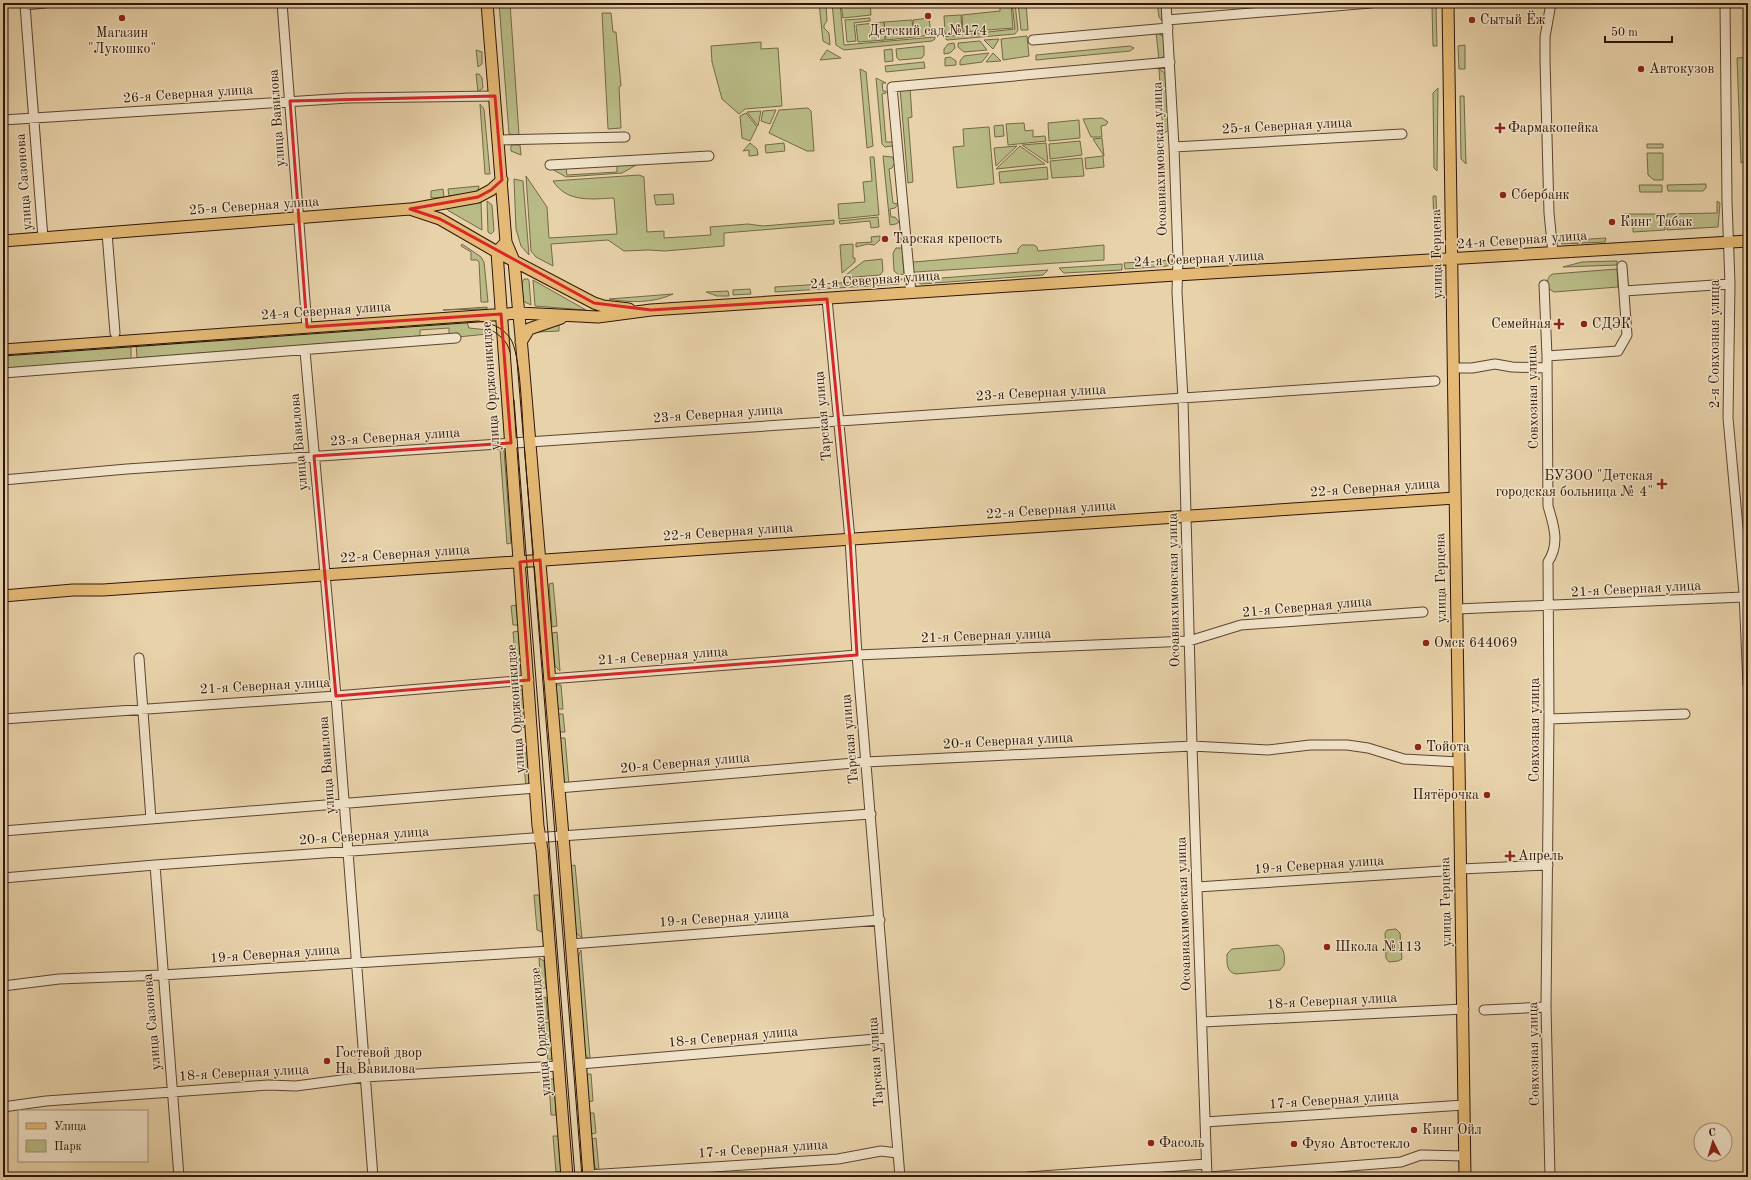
<svg xmlns="http://www.w3.org/2000/svg" width="1751" height="1180" viewBox="0 0 1751 1180" font-family="'Old Standard TT',serif">
<style>
.green{fill:#b9bb86;stroke:#746846}
.lines{fill:none;stroke-linecap:round;stroke-linejoin:round}
.minor-casing{stroke:#5d4430;stroke-width:11}
.major-casing{stroke:#2f1507;stroke-width:13}
.minor{stroke:#f0e2c8;stroke-width:9}
.major{stroke:#e4b975;stroke-width:11}
.tram{stroke:#2f1507;stroke-width:1}
.marked{fill:none;stroke:#d62828;stroke-width:3;stroke-linejoin:round}
.poi-dot{fill:#8f2418;stroke:#f0e2c8;stroke-width:1.5}
.labels{text-anchor:middle;dominant-baseline:central;stroke-width:3;stroke-linejoin:round;paint-order:stroke}
.poi-label{font-size:14px;fill:#2f1507;stroke:#f0e2c8;text-anchor:start}
.street-label{font-size:14px;fill:#2f1507;stroke:#f0e2c8}
</style>
<rect width="100%" height="100%" fill="#e8d2aa"/>
<filter id="stains"><feTurbulence type="fractalNoise" baseFrequency=".005" numOctaves="4"/><feColorMatrix values="0 0 0 0 .2 0 0 0 0 .09 0 0 0 0 .02 0 0 0 .5 -.17"/></filter>
<radialGradient id="worn" r=".72"><stop offset=".6" stop-color="#630" stop-opacity="0"/><stop offset="1" stop-color="#630" stop-opacity=".3"/></radialGradient>
<path class="green" d="M 499,3 L 510,3 L 519,135 L 509,134 Z
M 819,3 L 826,5 L 827,21 L 824,25 L 824,28 L 829,33 L 830,45 L 823,41 Z
M 832,3 L 840,3 L 844,45 L 935,37 L 935,39 L 932,41 L 844,50 L 836,45 Z
M 841,3 L 870,3 L 871,15 L 843,18 Z
M 1000,3 L 1011,3 L 1013,28 L 963,32 L 962,15 L 1000,11 Z
M 1012,3 L 1015,3 L 1018,30 L 1015,34 L 947,40 L 943,37 L 1015,29 Z
M 1018,3 L 1026,3 L 1028,30 L 1021,30 Z
M 1157,3 L 1162,3 L 1162,21 L 1159,17 Z
M 1432,7 L 1436,7 L 1437,46 L 1433,46 Z
M 602,13 L 611,13 L 613,32 L 616,32 L 621,86 L 619,87 L 621,128 L 608,129 Z
M 961,15 L 962,32 L 945,34 L 944,16 Z
M 870,18 L 870,21 L 854,23 L 856,41 L 847,42 L 845,20 Z
M 929,18 L 931,35 L 914,37 L 913,20 Z
M 912,20 L 914,37 L 886,40 L 884,22 Z
M 884,22 L 885,40 L 858,42 L 856,25 Z
M 1156,32 L 1164,37 L 1165,55 L 1159,60 Z
M 1027,36 L 1029,56 L 1003,60 L 1001,39 Z
M 999,39 L 993,49 L 984,40 Z
M 980,41 L 987,50 L 964,52 L 958,47 L 958,43 Z
M 761,42 L 761,49 L 778,48 L 782,106 L 745,109 L 739,114 L 722,99 L 712,62 L 711,46 Z
M 954,43 L 955,48 L 950,53 L 944,54 L 944,49 L 948,44 Z
M 1465,45 L 1465,69 L 1459,69 L 1458,46 Z
M 924,46 L 924,55 L 922,58 L 899,60 L 897,58 L 896,49 Z
M 1130,46 L 1134,48 L 1130,51 L 1036,60 L 1036,55 Z
M 892,49 L 893,61 L 885,62 L 884,50 Z
M 476,50 L 482,52 L 482,64 L 478,67 Z
M 827,50 L 841,58 L 820,60 Z
M 989,53 L 982,62 L 960,65 L 960,61 L 964,56 Z
M 993,53 L 1001,61 L 986,62 Z
M 950,57 L 956,61 L 956,65 L 945,66 L 945,58 Z
M 1748,57 L 1748,160 L 1741,163 L 1737,58 Z
M 924,62 L 925,68 L 886,72 L 885,66 Z
M 860,69 L 866,72 L 873,146 L 867,148 Z
M 1159,69 L 1165,73 L 1169,130 L 1163,134 Z
M 476,74 L 479,74 L 482,78 L 483,88 L 478,92 Z
M 876,78 L 886,83 L 882,83 L 883,91 L 886,91 L 886,93 L 882,94 L 886,142 L 894,142 L 892,146 L 885,147 L 882,144 Z
M 910,87 L 912,117 L 908,118 L 913,182 L 908,183 L 900,88 Z
M 1438,88 L 1437,171 L 1434,168 L 1433,93 Z
M 1460,96 L 1464,96 L 1466,164 L 1461,159 Z
M 480,104 L 484,109 L 490,174 L 485,174 Z
M 808,108 L 811,111 L 814,151 L 807,151 L 769,133 L 779,110 Z
M 776,110 L 770,124 L 761,121 L 763,111 Z
M 761,111 L 758,126 L 747,112 Z
M 746,113 L 757,127 L 750,141 L 742,138 L 740,116 Z
M 1102,118 L 1108,122 L 1106,125 L 1101,126 L 1102,137 L 1091,137 L 1083,119 Z
M 1079,120 L 1080,138 L 1049,141 L 1048,123 Z
M 1024,123 L 1025,131 L 1033,130 L 1033,137 L 1045,136 L 1046,141 L 1008,145 L 1006,124 Z
M 1003,125 L 1004,136 L 995,137 L 994,126 Z
M 989,127 L 994,184 L 957,188 L 953,147 L 964,146 L 963,129 Z
M 1102,138 L 1104,156 L 1093,139 Z
M 1080,141 L 1082,155 L 1050,159 L 1049,144 Z
M 750,143 L 757,149 L 758,155 L 749,156 L 749,150 L 743,151 Z
M 784,143 L 785,151 L 766,153 L 765,145 Z
M 1046,143 L 1048,163 L 1022,145 Z
M 1647,144 L 1663,144 L 1663,148 L 1647,148 Z
M 511,145 L 520,145 L 521,155 L 511,151 Z
M 1017,146 L 996,166 L 994,148 Z
M 1020,146 L 1045,164 L 996,169 Z
M 1647,153 L 1663,153 L 1663,180 L 1654,180 L 1648,175 Z
M 883,156 L 892,157 L 895,162 L 892,168 L 889,169 L 893,203 L 898,204 L 895,208 L 890,209 L 891,217 L 895,217 L 899,222 L 896,224 L 890,225 Z
M 1103,156 L 1104,167 L 1086,169 L 1085,158 Z
M 870,157 L 874,157 L 879,215 L 839,219 L 838,204 L 865,202 L 863,182 L 872,181 Z
M 1082,158 L 1084,176 L 1052,178 L 1050,161 Z
M 638,164 L 622,173 L 566,177 L 552,169 L 566,168 L 567,175 L 617,172 L 617,165 Z
M 1047,167 L 1048,179 L 1000,183 L 999,172 Z
M 639,175 L 644,177 L 647,232 L 664,231 L 664,238 L 711,235 L 710,227 L 748,224 L 763,226 L 834,220 L 834,224 L 724,233 L 724,246 L 665,251 L 648,250 L 624,251 L 608,240 L 551,244 L 553,266 L 536,257 L 531,251 L 526,176 L 547,207 L 549,238 L 617,234 L 614,198 C 592,199 567,203 553,181 Z
M 514,179 L 523,181 L 529,255 L 521,246 L 516,229 Z
M 1706,184 L 1706,188 L 1703,191 L 1668,191 L 1667,185 Z
M 1639,185 L 1662,185 L 1662,192 L 1640,192 Z
M 479,186 L 478,192 L 449,196 L 448,189 Z
M 443,189 L 444,197 L 431,198 L 431,191 Z
M 673,194 L 674,204 L 656,205 L 654,195 Z
M 1433,196 L 1436,196 L 1437,225 L 1434,225 Z
M 487,201 L 492,205 L 494,231 L 491,234 L 488,232 Z
M 1717,201 L 1720,203 L 1718,227 L 1667,230 L 1667,214 L 1717,213 Z
M 481,202 L 482,230 L 449,211 L 446,208 Z
M 1624,214 L 1664,214 L 1665,230 L 1633,232 L 1633,222 L 1624,222 Z
M 878,217 L 879,227 L 871,228 L 870,221 L 840,224 L 839,221 Z
M 880,236 L 880,240 L 874,245 L 868,244 L 856,247 L 856,243 L 872,242 L 871,237 Z
M 1606,238 L 1605,242 L 1562,244 L 1560,241 Z
M 462,244 L 481,257 L 484,262 L 488,302 L 481,302 L 479,262 L 477,260 L 471,260 L 471,252 L 461,246 Z
M 853,244 L 853,258 L 855,258 L 855,262 L 842,273 L 840,245 Z
M 1022,245 L 1034,245 L 1037,247 L 1038,251 L 1104,245 L 1104,260 L 915,272 L 913,271 L 912,261 L 914,262 L 1018,253 L 1018,249 Z
M 896,248 L 902,248 L 904,274 L 899,275 L 894,271 L 893,253 Z
M 882,259 L 883,271 L 880,275 L 842,278 L 864,261 Z
M 1172,260 L 1172,263 L 1167,266 L 1125,269 L 1124,263 Z
M 1617,261 L 1617,265 L 1563,267 L 1582,262 Z
M 1122,264 L 1122,270 L 1064,273 L 1059,268 Z
M 1617,269 L 1618,287 L 1554,292 L 1548,288 C 1547,282 1547,276 1553,274 Z
M 1048,270 L 1043,275 L 921,284 L 914,280 Z
M 524,279 L 528,279 L 529,281 L 531,305 L 523,301 L 522,283 Z
M 902,279 L 899,284 L 775,292 L 775,287 Z
M 533,280 L 586,310 L 535,306 Z
M 750,289 L 751,294 L 733,295 L 733,290 Z
M 728,291 L 729,296 L 717,296 L 706,292 Z
M 673,294 C 654,303 630,303 609,299 Z
M 487,307 L 487,309 L 443,310 L 444,310 Z
M 466,320 L 469,328 L 488,330 L 487,334 L 458,337 L 458,333 L 449,334 L 449,328 L 420,330 L 420,336 L 137,358 L 136,342 Z
M 559,325 L 559,331 L 538,332 L 537,328 L 539,326 Z
M 131,345 L 131,361 L 3,372 L 3,355 Z
M 500,450 L 504,450 L 511,543 L 507,544 Z
M 553,583 L 557,626 L 552,627 L 549,584 Z
M 516,605 L 518,625 L 513,625 L 511,606 Z
M 519,631 L 522,676 L 517,676 L 513,632 Z
M 557,632 L 560,671 L 555,666 L 552,633 Z
M 556,685 L 561,685 L 563,709 L 558,709 Z
M 518,690 L 523,690 L 526,727 L 521,728 Z
M 558,714 L 563,714 L 565,732 L 559,732 Z
M 560,738 L 565,738 L 569,785 L 564,785 Z
M 523,753 L 528,753 L 531,784 L 526,788 Z
M 575,865 L 582,938 L 576,933 L 571,866 Z
M 534,895 L 539,895 L 542,932 L 537,930 Z
M 1396,929 L 1400,933 L 1402,959 L 1398,961 L 1389,962 L 1386,958 L 1385,933 L 1387,930 Z
M 1278,945 C 1285,949 1285,957 1284,965 L 1280,970 L 1236,974 C 1226,972 1227,963 1227,954 L 1232,949 Z
M 581,950 L 590,1058 L 588,1058 L 585,1054 L 578,957 Z
M 539,958 L 544,961 L 546,988 L 541,988 Z
M 546,997 L 548,1019 L 544,1019 L 542,998 Z
M 549,1022 L 552,1058 L 548,1061 L 544,1023 Z
M 588,1074 L 591,1074 L 593,1101 L 587,1102 L 587,1078 Z
M 549,1079 L 554,1079 L 556,1115 L 551,1115 Z
M 589,1113 L 594,1113 L 596,1133 L 591,1134 Z
M 553,1136 L 558,1136 L 561,1172 L 556,1172 Z
M 596,1138 L 599,1170 L 595,1168 L 592,1139 Z"/>
<g class="lines">
<defs>
<path id="minor" d="M 282,3 L 307,327
M 1166,3 L 1174,147 L 1178,258 L 1177,292 L 1183,399 L 1192,746 L 1207,1177
M 1551,3 L 1545,37 L 1545,60 L 1549,213 L 1553,253
M 1725,3 L 1727,201 L 1730,284 L 1728,418 L 1744,593 L 1748,685
M 1167,20 L 1371,3
M 1033,40 L 1168,28
M 3,120 L 348,98 L 495,96
M 499,140 L 625,137
M 1174,147 L 1402,134
M 550,165 L 709,156
M 107,233 L 115,333
M 43,238 L 25,5 L 45,3
M 1544,285 L 1547,356 L 1548,506 C 1554,526 1560,544 1548,562 L 1549,719 L 1546,1007 L 1550,1177
M 1624,291 L 1730,284
M 911,293 L 892,87 L 1170,62
M 827,299 L 850,539 L 857,655 L 900,1177
M 305,351 L 336,696 L 373,1177
M 1547,356 L 1618,351 L 1627,335 L 1622,266
M 1454,368 L 1472,368 L 1495,364 L 1512,367 L 1547,368
M 3,373 L 456,338
M 3,480 L 127,469 L 1435,381
M 1457,609 L 1744,597
M 139,658 L 151,819
M 549,679 L 857,655 L 1189,641 L 1241,625 L 1423,612
M 3,719 L 336,696 L 529,680
M 1549,719 L 1685,714
M 558,788 L 866,762 L 1192,746 L 1268,750 L 1310,745 L 1347,745 L 1368,748 L 1404,759 L 1459,762
M 3,831 L 536,788
M 155,865 L 179,1177
M 1461,869 L 1548,865
M 3,878 L 155,865 L 871,814
M 1197,887 L 1443,871
M 571,944 L 880,920
M 3,986 L 59,979 L 162,975 L 550,951
M 1484,1010 L 1546,1007
M 1203,1022 L 1464,1009
M 580,1064 L 888,1038
M 3,1107 L 46,1101 L 172,1092 L 268,1085 L 296,1086 L 364,1077 L 559,1066
M 1205,1122 L 1464,1105
M 588,1175 L 838,1159 L 881,1151 L 897,1153
M 557,1177 L 567,1176
M 1028,1177 L 1206,1164
M 1209,1177 L 1401,1162 L 1421,1155 L 1465,1156"/>
<path id="major" d="M 487,3 L 506,242 L 514,261 L 521,337 L 564,848 L 589,1177
M 1448,3 L 1465,1177
M 412,209 L 478,197 L 491,190 L 502,180
M 3,241 L 410,209 L 440,219 L 497,252 L 594,303 L 603,306 L 629,309
M 506,242 L 497,252 L 538,826 L 542,850 L 567,1177
M 521,342 L 529,329 L 561,318
M 3,350 L 519,313 L 598,317 L 651,310 L 1160,276 L 1748,241
M 3,596 L 73,590 L 103,590 L 1455,498"/>
</defs>
<use href="#minor" class="minor-casing"/>
<use href="#major" class="major-casing"/>
<use href="#minor" class="minor"/>
<use href="#major" class="major"/>
<path class="tram" d="M 486,328 C 496,331 508,341 510,352
M 3,355 L 478,321 C 491,323 502,327 510,338 C 521,353 522,420 524,442 L 582,1177
M 514,400 L 575,1177"/>
</g>
<path class="marked" d="M 495,96 L 502,180 L 491,190 L 478,197 L 410,209 L 440,219 L 594,303 L 651,310 L 827,299 L 850,539 L 857,655 L 549,679 L 540,560 L 520,562 L 529,680 L 336,696 L 314,456 L 511,443 L 501,314 L 307,327 L 290,101 Z"/>
<g class="poi-dot">
<circle cx="928" cy="16" r="4"/>
<circle cx="122" cy="18" r="4"/>
<circle cx="1472" cy="20" r="4"/>
<circle cx="1641" cy="69" r="4"/>
<path d="M1498 122h4v4h4v4h-4v4h-4v-4h-4v-4h4z"/>
<circle cx="1503" cy="195" r="4"/>
<circle cx="1612" cy="222" r="4"/>
<circle cx="885" cy="239" r="4"/>
<path d="M1557 318h4v4h4v4h-4v4h-4v-4h-4v-4h4z"/>
<circle cx="1584" cy="324" r="4"/>
<path d="M1660 478h4v4h4v4h-4v4h-4v-4h-4v-4h4z"/>
<circle cx="1426" cy="643" r="4"/>
<circle cx="1418" cy="747" r="4"/>
<circle cx="1487" cy="795" r="4"/>
<path d="M1508 850h4v4h4v4h-4v4h-4v-4h-4v-4h4z"/>
<circle cx="1327" cy="947" r="4"/>
<circle cx="327" cy="1061" r="4"/>
<circle cx="1414" cy="1130" r="4"/>
<circle cx="1151" cy="1143" r="4"/>
<circle cx="1294" cy="1144" r="4"/>
</g>
<g class="labels">
<g class="poi-label">
<text x="1480" y="20">Сытый Ёж</text>
<text x="928" y="31" text-anchor="middle">Детский сад №174</text>
<text x="122" y="33" text-anchor="middle">Магазин<tspan x="122" dy="16">"Лукошко"</tspan></text>
<text x="1649" y="69">Автокузов</text>
<text x="1508" y="128">Фармакопейка</text>
<text x="1511" y="195">Сбербанк</text>
<text x="1620" y="222">Кинг Табак</text>
<text x="893" y="239">Тарская крепость</text>
<text x="1551" y="324" text-anchor="end">Семейная</text>
<text x="1592" y="324">СДЭК</text>
<text x="1653" y="476" text-anchor="end">БУЗОО "Детская<tspan x="1653" dy="16">городская больница № 4"</tspan></text>
<text x="1434" y="643">Омск 644069</text>
<text x="1426" y="747">Тойота</text>
<text x="1479" y="795" text-anchor="end">Пятёрочка</text>
<text x="1518" y="856">Апрель</text>
<text x="1335" y="947">Школа №113</text>
<text x="335" y="1053">Гостевой двор<tspan x="335" dy="16">На Вавилова</tspan></text>
<text x="1422" y="1130">Кинг Ойл</text>
<text x="1159" y="1143">Фасоль</text>
<text x="1302" y="1144">Фуяо Автостекло</text>
</g>
<g class="street-label">
<text transform="translate(188 94) rotate(-4)">26-я Северная улица</text>
<text transform="translate(277 118) rotate(-94)">улица Вавилова</text>
<text transform="translate(1287 126) rotate(-3)">25-я Северная улица</text>
<text transform="translate(1160 159) rotate(-92)">Осоавиахимовская улица</text>
<text transform="translate(24 182) rotate(-94)">улица Сазонова</text>
<text transform="translate(254 206) rotate(-4)">25-я Северная улица</text>
<text transform="translate(1522 240) rotate(-4)">24-я Северная улица</text>
<text transform="translate(1437 254) rotate(-91)">улица Герцена</text>
<text transform="translate(1199 259) rotate(-3)">24-я Северная улица</text>
<text transform="translate(875 280) rotate(-4)">24-я Северная улица</text>
<text transform="translate(326 311) rotate(-4)">24-я Северная улица</text>
<text transform="translate(1715 344) rotate(-90)">2-я Совхозная улица</text>
<text transform="translate(491 386) rotate(-94)">улица Орджоникидзе</text>
<text transform="translate(1041 393) rotate(-3)">23-я Северная улица</text>
<text transform="translate(1533 397) rotate(-91)">Совхозная улица</text>
<text transform="translate(718 414) rotate(-4)">23-я Северная улица</text>
<text transform="translate(823 416) rotate(-95)">Тарская улица</text>
<text transform="translate(395 437) rotate(-4)">23-я Северная улица</text>
<text transform="translate(299 442) rotate(-95)">улица Вавилова</text>
<text transform="translate(1375 488) rotate(-4)">22-я Северная улица</text>
<text transform="translate(1051 510) rotate(-4)">22-я Северная улица</text>
<text transform="translate(728 532) rotate(-4)">22-я Северная улица</text>
<text transform="translate(405 554) rotate(-4)">22-я Северная улица</text>
<text transform="translate(1441 578) rotate(-91)">улица Герцена</text>
<text transform="translate(1636 589) rotate(-3)">21-я Северная улица</text>
<text transform="translate(1174 590) rotate(-91)">Осоавиахимовская улица</text>
<text transform="translate(1307 607) rotate(-5)">21-я Северная улица</text>
<text transform="translate(986 636) rotate(-2)">21-я Северная улица</text>
<text transform="translate(663 656) rotate(-4)">21-я Северная улица</text>
<text transform="translate(265 686) rotate(-3)">21-я Северная улица</text>
<text transform="translate(516 709) rotate(-94)">улица Орджоникидзе</text>
<text transform="translate(1535 730) rotate(-90)">Совхозная улица</text>
<text transform="translate(850 739) rotate(-95)">Тарская улица</text>
<text transform="translate(1008 741) rotate(-3)">20-я Северная улица</text>
<text transform="translate(685 763) rotate(-5)">20-я Северная улица</text>
<text transform="translate(327 765) rotate(-94)">улица Вавилова</text>
<text transform="translate(364 836) rotate(-4)">20-я Северная улица</text>
<text transform="translate(1319 865) rotate(-4)">19-я Северная улица</text>
<text transform="translate(1446 902) rotate(-91)">улица Герцена</text>
<text transform="translate(1184 914) rotate(-92)">Осоавиахимовская улица</text>
<text transform="translate(724 918) rotate(-4)">19-я Северная улица</text>
<text transform="translate(275 954) rotate(-4)">19-я Северная улица</text>
<text transform="translate(1332 1001) rotate(-3)">18-я Северная улица</text>
<text transform="translate(152 1022) rotate(-95)">улица Сазонова</text>
<text transform="translate(541 1032) rotate(-95)">улица Орджоникидзе</text>
<text transform="translate(733 1037) rotate(-5)">18-я Северная улица</text>
<text transform="translate(1534 1054) rotate(-91)">Совхозная улица</text>
<text transform="translate(876 1062) rotate(-94)">Тарская улица</text>
<text transform="translate(244 1073) rotate(-3)">18-я Северная улица</text>
<text transform="translate(1334 1100) rotate(-4)">17-я Северная улица</text>
<text transform="translate(763 1149) rotate(-4)">17-я Северная улица</text>
</g>
</g>
<rect width="1751" height="1180" fill="none" stroke="#e8d2aa" stroke-width="16"/>
<rect x="4" y="4" width="1743" height="1172" fill="none" stroke="#2f1507" stroke-width="2"/>
<rect x="8" y="8" width="1735" height="1164" fill="none" stroke="#2f1507"/>
<rect x="18" y="1110" width="130" height="52" fill="#f0e2c8" stroke="#a3907b"/>
<rect x="26" y="1123" width="20" height="6" fill="#e4b975" stroke="#a3907b"/>
<text x="54" y="1130" font-size="12" fill="#2f1507">Улица</text>
<rect x="26" y="1140" width="20" height="12" fill="#b9bb86" stroke="#a3907b"/>
<text x="54" y="1150" font-size="12" fill="#2f1507">Парк</text>
<g transform="translate(1713 1142) rotate(355)"><circle r="19" fill="#f0e2c8" stroke="#a3907b"/>
<path d="M0-3L7 15L0 10L-7 15Z" fill="#8f2418"/>
<text y="-6" font-size="11" font-weight="bold" text-anchor="middle" fill="#2f1507">С</text>
</g>
<path d="M1605 36v6h67v-6" fill="none" stroke="#2f1507" stroke-width="2"/>
<text x="1611" y="36" font-size="12" fill="#2f1507" stroke="#f0e2c8" stroke-width="3" paint-order="stroke">50 m</text>
<rect width="100%" height="100%" filter="url(#stains)"/>
<rect width="100%" height="100%" fill="url(#worn)"/>
</svg>
